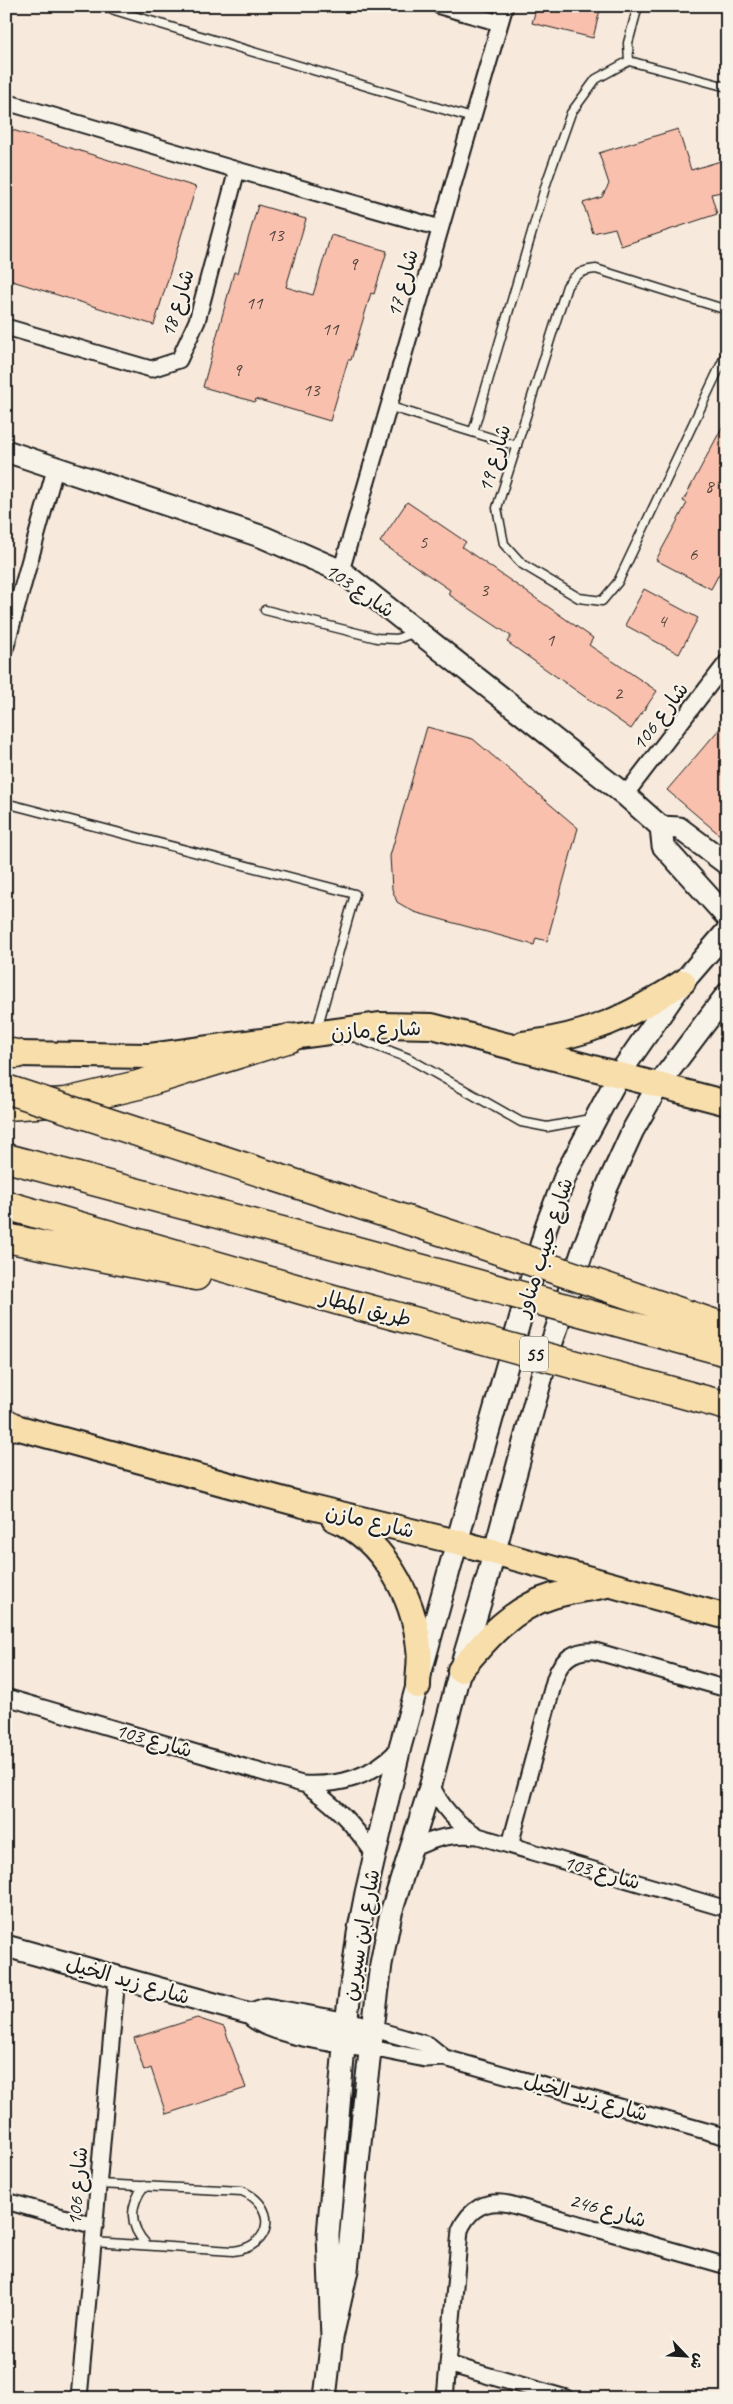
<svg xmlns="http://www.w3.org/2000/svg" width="733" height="2404" viewBox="0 0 733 2404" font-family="Caveat,'Playpen Sans Arabic',sans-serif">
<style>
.building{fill:#f9c1ad;stroke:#1c1c1c}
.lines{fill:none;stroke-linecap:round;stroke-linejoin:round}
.lane-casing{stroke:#1c1c1c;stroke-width:11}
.street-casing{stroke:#1c1c1c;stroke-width:19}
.secondary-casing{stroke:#1c1c1c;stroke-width:25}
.primary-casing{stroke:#1c1c1c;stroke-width:28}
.highway-casing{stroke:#1c1c1c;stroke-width:31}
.lane{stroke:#f7f3e8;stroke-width:8}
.street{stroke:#f7f3e8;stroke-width:15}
.secondary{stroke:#f7f3e8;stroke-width:21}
.primary{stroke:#f8deab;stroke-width:24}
.highway{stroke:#f8deab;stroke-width:28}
.highway-bridge-casing{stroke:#1c1c1c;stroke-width:31;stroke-linecap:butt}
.highway-bridge{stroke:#f8deab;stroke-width:28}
.labels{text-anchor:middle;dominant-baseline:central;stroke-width:4.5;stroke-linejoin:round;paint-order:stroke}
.number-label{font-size:19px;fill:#534540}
.shield{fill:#f7f3e8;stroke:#5e5c59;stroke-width:1}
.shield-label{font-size:20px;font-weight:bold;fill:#1c1c1c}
.street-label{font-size:21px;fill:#1c1c1c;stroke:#f7f3e8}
</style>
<rect width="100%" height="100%" fill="#f7e9dc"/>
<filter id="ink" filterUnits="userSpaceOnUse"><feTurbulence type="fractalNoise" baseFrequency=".02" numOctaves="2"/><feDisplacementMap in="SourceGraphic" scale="10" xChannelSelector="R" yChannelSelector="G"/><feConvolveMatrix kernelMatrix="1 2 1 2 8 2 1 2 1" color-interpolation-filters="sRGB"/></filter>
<g filter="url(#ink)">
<path class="building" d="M 537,6 L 601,6 L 593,38 L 532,23 Z
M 6,128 L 196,187 L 154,325 L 6,279 Z
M 678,129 L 691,170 L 724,160 L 727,172 L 727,191 L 711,194 L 717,214 L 621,246 L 615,228 L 593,233 L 583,203 L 602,197 L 609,184 L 599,153 Z
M 258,205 L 306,219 L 286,287 L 313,295 L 331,235 L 387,251 L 374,294 L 371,293 L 351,360 L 348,360 L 330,421 L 256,399 L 255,402 L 203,387 L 234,272 L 238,273 Z
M 727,418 L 727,559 L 711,589 L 656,560 L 687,503 L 683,501 Z
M 407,502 L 466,542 L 462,547 L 593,638 L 589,645 L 657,691 L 631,729 L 507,642 L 511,636 L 448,594 L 450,590 L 380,542 Z
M 644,589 L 698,618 L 679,654 L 625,625 Z
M 727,720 L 727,841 L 667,790 Z
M 427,727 L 473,739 L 578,828 L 547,941 L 536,938 L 534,945 L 414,912 L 397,902 L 392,889 L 390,856 Z
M 197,2018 L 224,2027 L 246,2088 L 166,2114 L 151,2068 L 144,2071 L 134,2038 Z"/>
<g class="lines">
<defs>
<path id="lane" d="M 101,6 L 472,118
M 629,61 L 727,87
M 629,61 L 628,43 L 638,6
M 727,310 L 596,269 C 582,270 575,275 567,286 L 497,508 L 504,544 L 522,564 L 579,598 L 602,601 L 618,582 L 727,352
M 388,406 L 517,446
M 473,432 L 547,181 L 571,113 L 596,79 L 629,61
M 265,610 L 377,638 L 397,639 L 415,632
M 13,805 L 355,894 L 317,1029
M 351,1036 L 408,1058 L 521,1122 L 547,1127 L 590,1119
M 144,2186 C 129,2206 129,2226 146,2244
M 93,2242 L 233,2251 C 273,2247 278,2206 242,2191 L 98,2184"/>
<path id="street" d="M 440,6 L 500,23
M 6,102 L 237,170 L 440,228
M 6,327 L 151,369 L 179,360 L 197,321 L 237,170
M 341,571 L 505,6
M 6,646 L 56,466
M 625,795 L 727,662
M 6,1697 L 302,1784 C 342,1786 371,1777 399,1749
M 304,1784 C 334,1803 354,1825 374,1854
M 431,1784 C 441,1807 455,1823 477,1835
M 510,1845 L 555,1678 C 561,1659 575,1649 595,1651 L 727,1689
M 410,1850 C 433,1838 453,1833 478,1836 L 727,1909
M 374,2029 L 429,2045 L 445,2058
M 371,2048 L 425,2059 L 445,2058 L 727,2137
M 6,2201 L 95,2226
M 448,2364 L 566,2398
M 79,2398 L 117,1977
M 445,2398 L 460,2230 C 469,2209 486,2199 509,2204 L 727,2266"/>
<path id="secondary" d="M 6,451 L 263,537 L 341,571 L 625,795 L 661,827 L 679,828 L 727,864
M 661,827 L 663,846 L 727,917
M 6,1946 L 251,2014 C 266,2032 333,2040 358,2045
M 251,2014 L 266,2009 L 360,2026
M 332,2338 L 328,2235 L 346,2023 L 358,1934 L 366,1893 L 400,1747 L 457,1542 L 547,1224 L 567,1172 L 620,1073 L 683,982 L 727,931
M 325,2398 L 332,2338 L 347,2270 L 366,2085 L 381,1964 L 391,1913 L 431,1784 L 460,1670 L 488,1576 L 547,1357 L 584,1247 L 606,1189 L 633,1130 L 659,1084 L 727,994"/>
<path id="primary" d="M 523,1044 C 588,1036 629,1017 683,982
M 17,1054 L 150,1056 L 381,1025 L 432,1026 L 727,1103
M 12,1426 L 303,1505 L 457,1542 L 727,1617
M 334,1519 C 383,1539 414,1597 419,1648 C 421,1660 418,1674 418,1686
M 460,1670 C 487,1638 512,1608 553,1596 C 570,1591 589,1589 606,1585"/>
<path id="highway" d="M 6,1052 L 17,1054
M 6,1106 L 66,1102 L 138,1085 L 290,1038
M 6,1158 L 346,1248
M 6,1205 L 340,1301
M 6,1238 L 196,1276
M 6,1423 L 12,1426"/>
</defs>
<use href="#lane" class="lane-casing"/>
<use href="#street" class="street-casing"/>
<use href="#secondary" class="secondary-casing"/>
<use href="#primary" class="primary-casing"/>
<use href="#highway" class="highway-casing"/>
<use href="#lane" class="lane"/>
<use href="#street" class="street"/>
<use href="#secondary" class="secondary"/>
<use href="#primary" class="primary"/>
<use href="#highway" class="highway"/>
<defs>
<path id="highway-bridge" d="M 6,1089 L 471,1241 L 727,1328
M 346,1248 L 727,1352
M 340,1301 L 727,1406"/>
</defs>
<use href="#highway-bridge" class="highway-bridge-casing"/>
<use href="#highway-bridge" class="highway-bridge"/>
</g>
</g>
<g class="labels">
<g class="number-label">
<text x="275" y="235">13</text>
<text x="353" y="264">9</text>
<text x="254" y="303">11</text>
<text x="330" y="329">11</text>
<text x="237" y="370">9</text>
<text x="311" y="390">13</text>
<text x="709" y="486">8</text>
<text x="423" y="542">5</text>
<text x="693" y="554">6</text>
<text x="484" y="590">3</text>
<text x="662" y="621">4</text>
<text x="550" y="640">1</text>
<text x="618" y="693">2</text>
</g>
<rect class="shield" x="520" y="1336.5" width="28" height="35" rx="4"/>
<g class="shield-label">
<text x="534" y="1354">55</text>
</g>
<g class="street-label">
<text transform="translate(402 283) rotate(-74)">شارع 17</text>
<text transform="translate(177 303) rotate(-72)">شارع 18</text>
<text transform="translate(494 458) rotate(-73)">شارع 19</text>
<text transform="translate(360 590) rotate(35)">شارع 103</text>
<text transform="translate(660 716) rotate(-53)">شارع 106</text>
<text transform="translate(376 1030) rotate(-3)">شارع مازن</text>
<text transform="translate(544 1247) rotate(-72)">شارع حبيب مناور</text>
<text transform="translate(366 1308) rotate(15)">طريق المطار</text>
<text transform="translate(370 1521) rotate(13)">شارع مازن</text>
<text transform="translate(154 1740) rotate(16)">شارع 103</text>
<text transform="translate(602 1872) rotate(16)">شارع 103</text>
<text transform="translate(361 1935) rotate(-80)">شارع ابن سيرين</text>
<text transform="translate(128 1980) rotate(16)">شارع زيد الخيل</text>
<text transform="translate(586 2097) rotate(16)">شارع زيد الخيل</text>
<text transform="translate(77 2186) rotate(-85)">شارع 106</text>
<text transform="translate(608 2210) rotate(16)">شارع 246</text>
</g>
</g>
<rect width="733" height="2404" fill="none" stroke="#f7f3e8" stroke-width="25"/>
<rect x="12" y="12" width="708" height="2379" fill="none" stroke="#1c1c1c" stroke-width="2" filter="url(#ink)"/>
<g transform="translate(686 2356) rotate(115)" stroke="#f7f3e8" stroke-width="4" paint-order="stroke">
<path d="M0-4L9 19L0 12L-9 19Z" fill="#1c1c1c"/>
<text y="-8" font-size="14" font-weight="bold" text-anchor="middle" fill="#1c1c1c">ش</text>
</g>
</svg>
